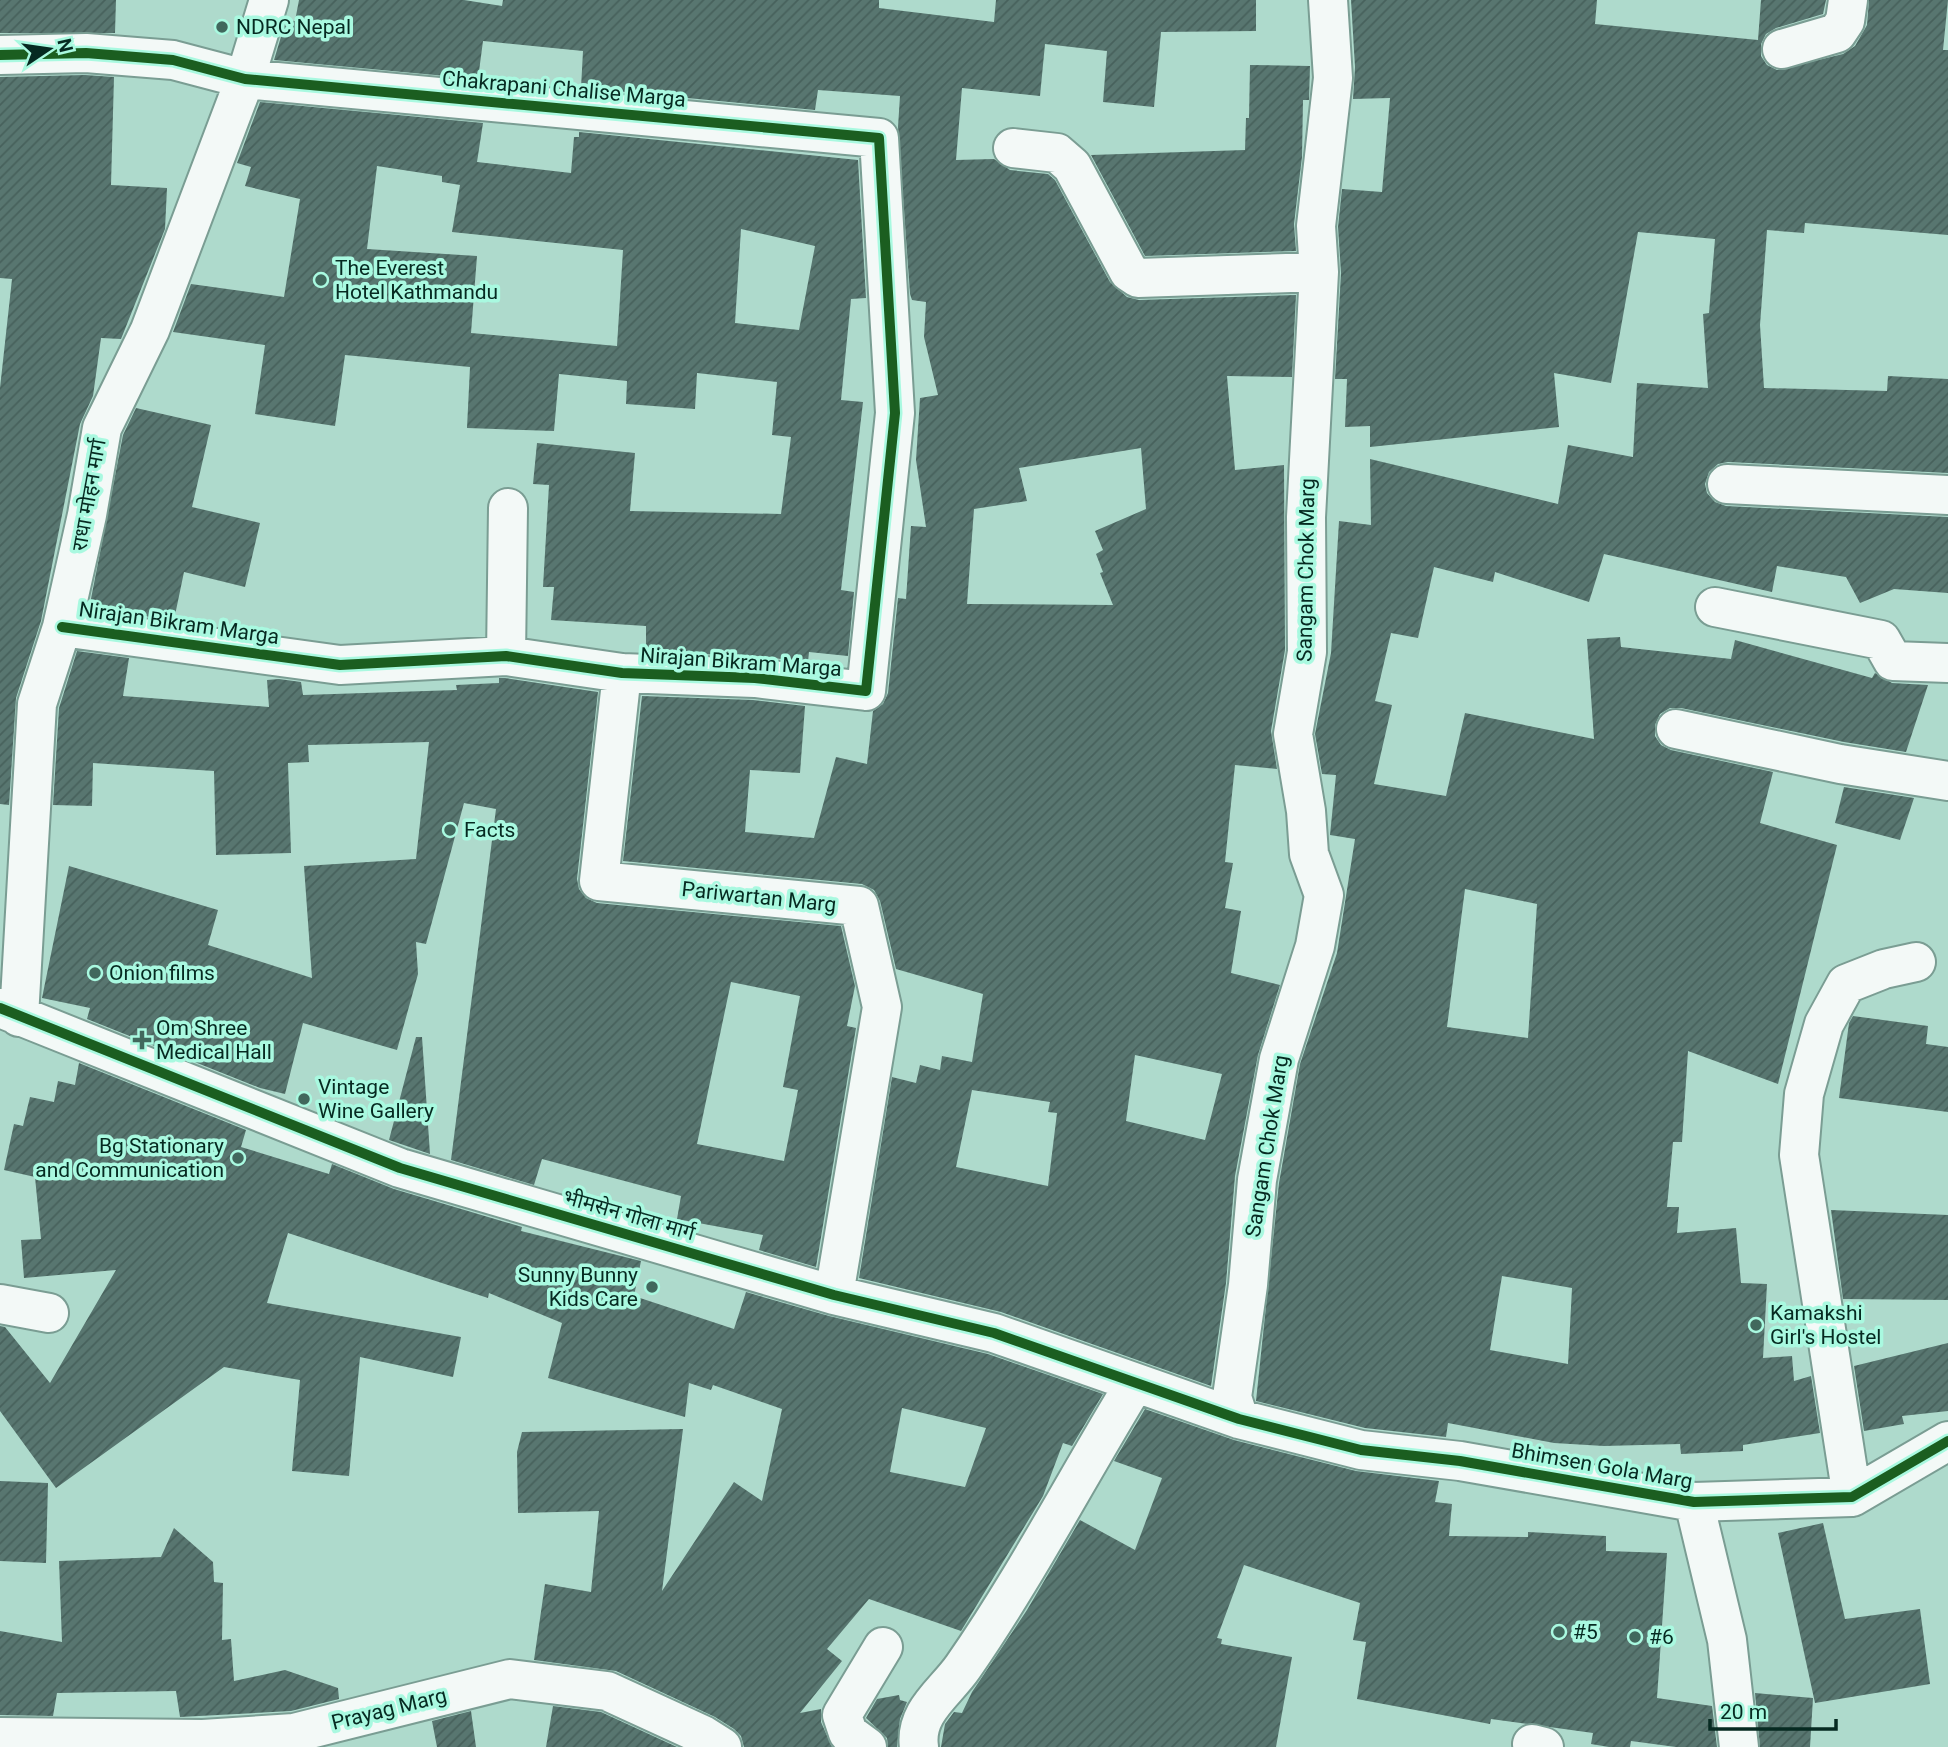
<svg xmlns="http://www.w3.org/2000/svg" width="1948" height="1747" viewBox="0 0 1948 1747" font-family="Roboto,'Noto Sans Devanagari',sans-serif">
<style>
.building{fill:url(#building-hatch);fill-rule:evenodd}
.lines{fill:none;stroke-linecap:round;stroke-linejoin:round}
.minor-casing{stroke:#7a9d93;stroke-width:42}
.minor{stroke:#f3f9f7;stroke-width:38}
.cycleway-casing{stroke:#a9f9e0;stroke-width:15}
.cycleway{stroke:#1b5e20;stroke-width:10}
.poi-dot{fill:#41685d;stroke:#a9f9e0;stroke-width:2.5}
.labels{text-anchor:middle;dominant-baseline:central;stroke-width:7;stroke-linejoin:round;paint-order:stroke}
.poi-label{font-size:21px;fill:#062a21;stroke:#a9f9e0;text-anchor:start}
.street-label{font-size:21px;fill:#062a21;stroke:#a9f9e0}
</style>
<defs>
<pattern id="building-hatch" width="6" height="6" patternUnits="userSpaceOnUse" patternTransform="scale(1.75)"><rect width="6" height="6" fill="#587670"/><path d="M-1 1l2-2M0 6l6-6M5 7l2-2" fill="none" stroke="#47615c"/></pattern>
</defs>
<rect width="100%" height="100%" fill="#aedacc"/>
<path class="building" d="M 0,0 L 116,0 L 115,33 L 0,33 Z
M 299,0 L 464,0 L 502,6 L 503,0 L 879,0 L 879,8 L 994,22 L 996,0 L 1256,0 L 1256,31 L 1161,32 L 1154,107 L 1103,102 L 1107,51 L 1045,44 L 1040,96 L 962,88 L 956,160 L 994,159 L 1010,170 L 1048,174 L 1055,180 L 1110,282 L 1127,297 L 1139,300 L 1296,295 L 1292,377 L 1227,376 L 1235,470 L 1284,465 L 1285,650 L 1271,731 L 1277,769 L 1235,765 L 1225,862 L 1233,863 L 1225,908 L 1241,911 L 1231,973 L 1280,985 L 1258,1055 L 1235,1176 L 1226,1283 L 1211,1386 L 1001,1312 L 859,1278 L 892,1077 L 916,1083 L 920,1065 L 940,1070 L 942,1056 L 972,1062 L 983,994 L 896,969 L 880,901 L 874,890 L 862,884 L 623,861 L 642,696 L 753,700 L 805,706 L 800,773 L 750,770 L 745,832 L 814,838 L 836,757 L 867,764 L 873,711 L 883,704 L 888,693 L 898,598 L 906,599 L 911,526 L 926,527 L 916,460 L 920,398 L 938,395 L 924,337 L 926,302 L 912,300 L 910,294 L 898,127 L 900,96 L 818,90 L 815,110 L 581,88 L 583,51 L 483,41 L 478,79 L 274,60 L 286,20 L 295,21 ZM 1141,448 L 1146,509 L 1095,531 L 1103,550 L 1096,554 L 1103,572 L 1100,573 L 1113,605 L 967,604 L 974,509 L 1027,501 L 1019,468 ZM 1135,1055 L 1222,1074 L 1205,1140 L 1126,1121 ZM 972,1090 L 1050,1102 L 1048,1112 L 1057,1113 L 1048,1186 L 956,1167 Z
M 1351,0 L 1597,0 L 1595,24 L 1758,40 L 1761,0 L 1826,0 L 1823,14 L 1776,28 L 1766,34 L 1761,44 L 1761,56 L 1767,65 L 1777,70 L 1843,54 L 1855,46 L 1867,25 L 1869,0 L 1948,0 L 1943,50 L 1948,50 L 1948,235 L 1805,223 L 1804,233 L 1767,230 L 1760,325 L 1764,388 L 1887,391 L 1888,376 L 1948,379 L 1948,473 L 1728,462 L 1718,464 L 1709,472 L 1705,484 L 1707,493 L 1715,502 L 1726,506 L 1948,517 L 1948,593 L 1894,589 L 1860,603 L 1846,577 L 1777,566 L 1772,592 L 1604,554 L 1589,602 L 1495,572 L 1493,582 L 1434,567 L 1418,638 L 1391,633 L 1375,701 L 1392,705 L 1374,784 L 1446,796 L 1465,713 L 1594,739 L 1587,639 L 1620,637 L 1621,647 L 1731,659 L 1735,640 L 1872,678 L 1875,673 L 1892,683 L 1928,685 L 1906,752 L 1844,742 L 1681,708 L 1670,708 L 1660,714 L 1655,725 L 1655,736 L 1661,745 L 1671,750 L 1773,772 L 1760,823 L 1837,845 L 1778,1084 L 1688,1051 L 1682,1142 L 1673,1142 L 1667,1207 L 1679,1207 L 1677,1233 L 1736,1228 L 1741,1283 L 1767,1284 L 1763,1358 L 1792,1356 L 1794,1381 L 1811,1376 L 1820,1433 L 1743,1445 L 1743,1451 L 1681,1454 L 1680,1444 L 1604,1446 L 1554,1443 L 1448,1423 L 1446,1437 L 1365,1428 L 1256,1401 L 1279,1183 L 1300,1064 L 1337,953 L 1355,839 L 1330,835 L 1336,775 L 1322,774 L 1315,734 L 1331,653 L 1339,521 L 1371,525 L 1370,459 L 1558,504 L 1568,445 L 1633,457 L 1637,383 L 1708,388 L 1703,314 L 1709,313 L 1715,239 L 1638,232 L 1611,383 L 1554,373 L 1559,427 L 1370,447 L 1370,426 L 1345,427 L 1347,379 L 1335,379 L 1341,273 L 1338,227 L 1342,189 L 1382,192 L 1390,98 L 1353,99 L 1355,67 ZM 1465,889 L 1537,904 L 1528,1038 L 1447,1027 ZM 1502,1276 L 1572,1288 L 1568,1364 L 1490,1350 Z
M 1250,65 L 1310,66 L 1309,100 L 1303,100 L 1302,157 L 1294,224 L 1296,251 L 1145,256 L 1091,155 L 1245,150 L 1246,118 L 1249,118 Z
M 85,75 L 114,77 L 111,185 L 167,188 L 165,229 L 121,339 L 101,338 L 93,396 L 80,424 L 41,621 L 16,698 L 9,805 L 0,804 L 0,388 L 12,279 L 0,278 L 0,77 Z
M 260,102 L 483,123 L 477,162 L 571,173 L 574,137 L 579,137 L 579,132 L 858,160 L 866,298 L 851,299 L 841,400 L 863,402 L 841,590 L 854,592 L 848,656 L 809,652 L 808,662 L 756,656 L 646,652 L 646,626 L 551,620 L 554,587 L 543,587 L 549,485 L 533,484 L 537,443 L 635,453 L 630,511 L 781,514 L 791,437 L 772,435 L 777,382 L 697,373 L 695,409 L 626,404 L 627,381 L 559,374 L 554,431 L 467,428 L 470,367 L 345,355 L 335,426 L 255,414 L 265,345 L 173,332 L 191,284 L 284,297 L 300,199 L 245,186 L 251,167 L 237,163 ZM 377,166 L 442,176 L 442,182 L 460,185 L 452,232 L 623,250 L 617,346 L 471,333 L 477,256 L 367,249 ZM 741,229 L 815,246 L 799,330 L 735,323 Z
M 136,408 L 211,425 L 192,507 L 260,523 L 245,587 L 184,572 L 174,620 L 89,609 L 123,435 Z
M 77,651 L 129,658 L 123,696 L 269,707 L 267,680 L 279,679 L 301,682 L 303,695 L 457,690 L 456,685 L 499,683 L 499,678 L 505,678 L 598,692 L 577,879 L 579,889 L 586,898 L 597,903 L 841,926 L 855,986 L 847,1026 L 856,1028 L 816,1267 L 759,1250 L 763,1235 L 677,1219 L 681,1196 L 542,1159 L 534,1185 L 451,1160 L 496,809 L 464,803 L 426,944 L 416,942 L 418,974 L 397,1050 L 303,1023 L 285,1094 L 260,1088 L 87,1019 L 90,1008 L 42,998 L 69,866 L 218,910 L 208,945 L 312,978 L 304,866 L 416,859 L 429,742 L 308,745 L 309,762 L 288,763 L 291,853 L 216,855 L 214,771 L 93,763 L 92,806 L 53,805 L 59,708 ZM 731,982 L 800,996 L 783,1087 L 798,1090 L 784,1161 L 697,1144 Z
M 1844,787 L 1914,798 L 1900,840 L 1835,823 Z
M 1853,1016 L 1928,1026 L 1926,1044 L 1948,1047 L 1948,1112 L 1839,1098 L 1849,1023 Z
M 416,1037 L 422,1037 L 430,1154 L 389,1140 Z
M 79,1063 L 246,1130 L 241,1147 L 329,1174 L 332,1164 L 394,1189 L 522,1227 L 521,1231 L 641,1261 L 634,1296 L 734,1329 L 746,1292 L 829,1316 L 988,1354 L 1103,1394 L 1072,1446 L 1063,1443 L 1043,1496 L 961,1631 L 869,1599 L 827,1649 L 842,1661 L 800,1713 L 821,1709 L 821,1722 L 832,1747 L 744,1747 L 741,1736 L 734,1729 L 715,1717 L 616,1671 L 534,1660 L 545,1584 L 591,1592 L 599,1511 L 518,1513 L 517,1452 L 522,1432 L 683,1429 L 662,1591 L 734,1482 L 762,1501 L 782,1409 L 713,1385 L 711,1390 L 689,1383 L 685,1417 L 548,1378 L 562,1323 L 489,1293 L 488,1298 L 288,1233 L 267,1303 L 461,1337 L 453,1377 L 360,1357 L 349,1476 L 292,1471 L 300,1380 L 224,1367 L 56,1488 L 0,1411 L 0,1326 L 5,1327 L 50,1383 L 116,1270 L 24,1278 L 21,1240 L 41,1239 L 35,1177 L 4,1170 L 14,1124 L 23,1126 L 30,1097 L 54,1102 L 58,1081 L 75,1085 ZM 902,1408 L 986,1428 L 965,1487 L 890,1472 Z
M 1831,1210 L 1948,1215 L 1948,1300 L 1843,1299 Z
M 1948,1343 L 1948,1411 L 1902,1416 L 1904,1424 L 1864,1431 L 1854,1366 Z
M 1145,1409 L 1234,1440 L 1356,1471 L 1439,1481 L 1435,1502 L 1452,1504 L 1449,1536 L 1528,1537 L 1528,1532 L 1606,1536 L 1606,1551 L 1667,1553 L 1657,1698 L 1712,1706 L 1717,1747 L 1676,1747 L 1631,1741 L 1630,1747 L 1609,1747 L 1591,1744 L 1593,1733 L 1491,1719 L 1490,1724 L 1357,1699 L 1366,1642 L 1353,1640 L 1360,1603 L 1244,1565 L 1217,1638 L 1222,1639 L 1221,1644 L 1292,1657 L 1276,1747 L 941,1747 L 945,1724 L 954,1712 L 962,1713 L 972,1692 L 1027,1610 L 1080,1520 L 1135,1550 L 1162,1478 L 1114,1461 Z
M 0,1481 L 48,1483 L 46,1563 L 0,1561 Z
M 1823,1523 L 1845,1619 L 1920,1609 L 1930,1684 L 1815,1703 L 1778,1533 Z
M 174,1528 L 213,1562 L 214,1582 L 223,1583 L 222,1640 L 231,1639 L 234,1681 L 285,1670 L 338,1688 L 339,1699 L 291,1711 L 180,1717 L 176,1691 L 57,1693 L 53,1716 L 0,1715 L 0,1631 L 62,1642 L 59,1561 L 161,1557 Z
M 1755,1693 L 1813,1698 L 1810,1747 L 1760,1747 Z
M 899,1695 L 900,1700 L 907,1702 L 900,1719 L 897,1747 L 888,1747 L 887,1738 L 866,1718 L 877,1699 Z
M 553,1706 L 601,1712 L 677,1747 L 546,1747 Z
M 471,1711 L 476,1747 L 437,1747 L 432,1721 Z"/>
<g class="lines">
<defs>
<path id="minor" d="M 1782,49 L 1837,33 L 1845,21 L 1848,0
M 0,55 L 86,53 L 173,60 L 245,79 L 879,138 L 895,413 L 866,691 L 755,678 L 622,673 L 506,656 L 340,665 L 62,627
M 1013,148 L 1057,153 L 1072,166 L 1129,272 L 1138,278 L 1319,272
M 1727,484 L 1948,495
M 1715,607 L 1881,640 L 1893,661 L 1948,663
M 506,656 L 508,508
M 622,673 L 599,881 L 859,906 L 882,1007 L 834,1295
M 1676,729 L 1840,764 L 1948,781
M 0,1008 L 400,1168 L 834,1295 L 994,1333 L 1239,1419 L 1361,1450 L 1460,1461 L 1694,1502 L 1852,1497 L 1948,1441
M 19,1017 L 37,704 L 62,627 L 87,515 L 102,428 L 150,330 L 245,79 L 269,0
M 0,1304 L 49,1313
M 1239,1419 L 1232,1397 L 1248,1285 L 1257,1180 L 1279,1059 L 1315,946 L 1324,895 L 1309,854 L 1306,811 L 1293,734 L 1307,652 L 1306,517 L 1319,272 L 1316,226 L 1333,78 L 1328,0
M 1852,1497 L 1799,1155 L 1804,1094 L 1824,1024 L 1846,984 L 1884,969 L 1916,962
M 1694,1502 L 1727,1640 L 1739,1747
M 0,1737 L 203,1739 L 294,1733 L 510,1679 L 607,1691 L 703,1735 L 722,1747
M 1532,1744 L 1544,1747
M 867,1747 L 848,1733 L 842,1715 L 883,1647
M 919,1747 C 914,1712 945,1693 963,1667 C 1025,1578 1078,1476 1135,1383"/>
</defs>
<use href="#minor" class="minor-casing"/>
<use href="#minor" class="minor"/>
<defs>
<path id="cycleway" d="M 0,55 L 86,53 L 173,60 L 245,79 L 879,138 L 895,413 L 866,691 L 755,678 L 622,673 L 506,656 L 340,665 L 62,627
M 0,1008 L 400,1168 L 834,1295 L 994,1333 L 1239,1419 L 1361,1450 L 1460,1461 L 1694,1502 L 1852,1497 L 1948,1441"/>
</defs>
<use href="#cycleway" class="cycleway-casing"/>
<use href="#cycleway" class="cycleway"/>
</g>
<g class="poi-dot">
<circle cx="222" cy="27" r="7"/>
<circle cx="321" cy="280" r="7"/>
<circle cx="450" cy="830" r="7"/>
<circle cx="95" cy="973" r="7"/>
<path d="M138.5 1029.5h7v7h7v7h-7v7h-7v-7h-7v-7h7z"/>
<circle cx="304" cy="1099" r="7"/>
<circle cx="238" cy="1158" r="7"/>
<circle cx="652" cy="1287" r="7"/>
<circle cx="1756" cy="1325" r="7"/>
<circle cx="1559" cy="1632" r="7"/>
<circle cx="1635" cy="1637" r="7"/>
</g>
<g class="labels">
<g class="poi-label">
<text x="236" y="27">NDRC Nepal</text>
<text x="335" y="268">The Everest<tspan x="335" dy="24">Hotel Kathmandu</tspan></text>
<text x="464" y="830">Facts</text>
<text x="109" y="973">Onion films</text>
<text x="156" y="1028">Om Shree<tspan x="156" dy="24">Medical Hall</tspan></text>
<text x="318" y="1087">Vintage<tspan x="318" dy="24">Wine Gallery</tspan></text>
<text x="224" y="1146" text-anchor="end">Bg Stationary<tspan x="224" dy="24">and Communication</tspan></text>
<text x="638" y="1275" text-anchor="end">Sunny Bunny<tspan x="638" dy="24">Kids Care</tspan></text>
<text x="1770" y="1313">Kamakshi<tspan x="1770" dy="24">Girl's Hostel</tspan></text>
<text x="1573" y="1632">#5</text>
<text x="1649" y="1637">#6</text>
</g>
<g class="street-label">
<text transform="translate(564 89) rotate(5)">Chakrapani Chalise Marga</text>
<text transform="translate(89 495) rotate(-80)">राधा मोहन मार्ग</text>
<text transform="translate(1306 570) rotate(-89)">Sangam Chok Marg</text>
<text transform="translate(179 623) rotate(8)">Nirajan Bikram Marga</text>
<text transform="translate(741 662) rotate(4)">Nirajan Bikram Marga</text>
<text transform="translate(759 897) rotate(6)">Pariwartan Marg</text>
<text transform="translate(1267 1146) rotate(-81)">Sangam Chok Marg</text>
<text transform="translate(629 1215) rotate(16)">भीमसेन गोला मार्ग</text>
<text transform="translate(1602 1466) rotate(10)">Bhimsen Gola Marg</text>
<text transform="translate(389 1709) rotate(-14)">Prayag Marg</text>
</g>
</g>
<g transform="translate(49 49) rotate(77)" stroke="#a9f9e0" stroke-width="5" paint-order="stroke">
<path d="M0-5L12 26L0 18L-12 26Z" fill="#062a21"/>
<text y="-10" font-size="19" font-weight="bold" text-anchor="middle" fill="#062a21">N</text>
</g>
<path d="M1710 1719v10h126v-10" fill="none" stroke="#062a21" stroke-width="3.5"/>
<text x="1720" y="1719" font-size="21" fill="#062a21" stroke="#a9f9e0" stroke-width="5" paint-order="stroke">20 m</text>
</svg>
